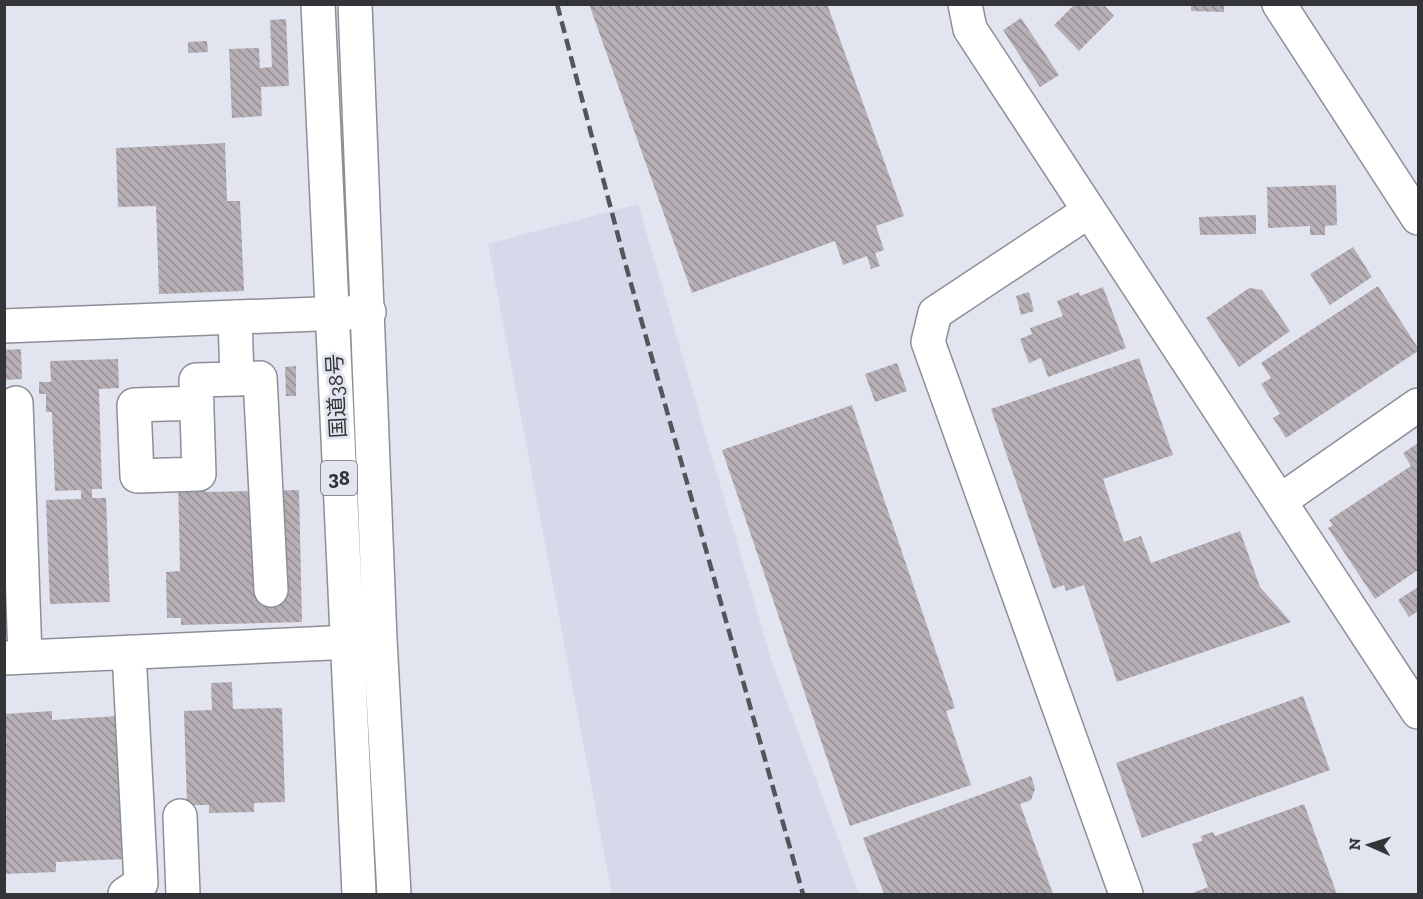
<svg xmlns="http://www.w3.org/2000/svg" width="1423" height="899" viewBox="0 0 1423 899" font-family="'Zilla Slab','Noto Sans JP',serif">
<style>
.built{fill:#d5d9e9}
.building{fill:url(#building-back-hatch)}
.lines{fill:none;stroke-linecap:round;stroke-linejoin:round}
.minor-casing{stroke:#8c8f98;stroke-width:36}
.highway-casing{stroke:#8c8f98;stroke-width:36}
.minor{stroke:#fff;stroke-width:33}
.highway{stroke:#fff;stroke-width:33}
.rail{stroke:#54555a;stroke-width:4.5;stroke-dasharray:12 6;stroke-linecap:butt}
.labels{text-anchor:middle;dominant-baseline:central;stroke-width:6;stroke-linejoin:round;paint-order:stroke}
.shield{fill:#e2e5ef;stroke:#68696f;stroke-width:1.5}
.shield-label{font-size:20px;font-weight:bold;fill:#333438}
.street-label{font-size:21px;fill:#333438;stroke:#e2e5ef}
</style>
<defs>
<pattern id="building-back-hatch" width="6" height="6" patternUnits="userSpaceOnUse" patternTransform="scale(1.5)"><rect width="6" height="6" fill="#b6afb6"/><path d="M-1 5l2 2M0 0l6 6M5-1l2 2" fill="none" stroke="#958f95"/></pattern>
</defs>
<rect width="100%" height="100%" fill="#e2e5ef"/>
<path class="built" d="M 638,204 L 772,662 L 859,894 L 612,894 L 488,244 Z"/>
<path class="building" d="M 589,4 L 827,4 L 904,216 L 876,226 L 884,250 L 875,253 L 880,266 L 871,269 L 867,256 L 843,265 L 835,241 L 692,293 Z
M 1075,4 L 1103,4 L 1114,16 L 1079,51 L 1054,25 Z
M 1191,4 L 1224,4 L 1224,12 L 1191,11 Z
M 1021,18 L 1059,75 L 1040,87 L 1003,30 Z
M 286,19 L 289,86 L 261,87 L 262,116 L 232,118 L 229,49 L 259,48 L 260,68 L 272,67 L 270,20 Z
M 207,41 L 208,52 L 188,53 L 188,42 Z
M 225,143 L 227,201 L 240,201 L 244,291 L 159,294 L 156,206 L 118,207 L 116,148 Z
M 1336,185 L 1337,225 L 1325,226 L 1325,235 L 1310,235 L 1310,226 L 1268,228 L 1267,187 Z
M 1256,215 L 1256,234 L 1200,235 L 1199,217 Z
M 1353,247 L 1372,277 L 1330,305 L 1310,274 Z
M 1378,286 L 1418,348 L 1418,351 L 1286,438 L 1273,418 L 1280,414 L 1261,384 L 1271,378 L 1261,363 Z
M 1103,287 L 1126,348 L 1048,377 L 1041,358 L 1029,363 L 1020,339 L 1032,334 L 1030,328 L 1063,316 L 1057,301 L 1079,292 L 1080,296 Z
M 1249,288 L 1262,290 L 1290,331 L 1239,367 L 1206,318 Z
M 1029,292 L 1034,311 L 1021,315 L 1016,296 Z
M 21,349 L 22,379 L 4,380 L 4,350 Z
M 1139,358 L 1173,455 L 1103,479 L 1124,542 L 1141,536 L 1151,563 L 1240,531 L 1260,587 L 1291,622 L 1117,682 L 1084,585 L 1066,591 L 1064,585 L 1053,589 L 991,409 Z
M 118,359 L 119,388 L 99,389 L 102,489 L 92,489 L 92,498 L 106,498 L 110,602 L 50,604 L 46,500 L 81,499 L 81,490 L 55,491 L 52,412 L 46,412 L 46,394 L 39,394 L 39,382 L 51,382 L 50,361 Z
M 897,363 L 907,391 L 875,402 L 865,374 Z
M 296,366 L 296,396 L 286,396 L 285,367 Z
M 852,405 L 955,708 L 946,711 L 971,785 L 850,826 L 722,450 Z
M 1418,443 L 1418,570 L 1375,599 L 1328,528 L 1333,525 L 1329,520 L 1411,466 L 1403,453 Z
M 178,476 L 204,476 L 205,492 L 299,490 L 302,622 L 181,625 L 181,618 L 167,618 L 166,572 L 180,571 Z
M 1418,587 L 1418,611 L 1409,617 L 1398,600 Z
M 232,682 L 233,709 L 282,708 L 285,802 L 254,803 L 254,812 L 209,813 L 209,805 L 187,805 L 184,711 L 212,710 L 211,683 Z
M 1303,696 L 1330,770 L 1142,838 L 1116,763 Z
M 52,711 L 52,720 L 120,716 L 127,859 L 56,862 L 56,872 L 4,874 L 4,714 Z
M 1031,776 L 1035,789 L 1031,800 L 1020,804 L 1053,894 L 884,894 L 863,838 Z
M 1304,804 L 1337,894 L 1190,894 L 1208,887 L 1192,844 L 1202,841 L 1201,836 L 1213,832 L 1215,836 Z"/>
<g class="lines">
<defs>
<path id="minor" d="M 965,4 L 970,29 L 1418,712
M 1279,4 L 1418,218
M 1089,211 L 935,313 L 928,342 L 1126,894
M 235,317 L 237,379 L 260,378 L 271,590
M 4,326 L 369,312
M 16,403 L 25,657
M 197,403 L 134,405 L 137,476 L 199,474 L 196,380 L 237,379
M 1280,501 L 1418,405
M 4,658 L 374,641
M 180,816 L 183,894
M 125,894 L 141,883 L 129,652"/>
<path id="highway" d="M 318,4 L 359,894
M 355,4 L 380,640 L 394,894"/>
</defs>
<use href="#minor" class="minor-casing"/>
<use href="#highway" class="highway-casing"/>
<use href="#minor" class="minor"/>
<use href="#highway" class="highway"/>
<path class="rail" d="M 557,4 L 626,266 L 803,894"/>
</g>
<g class="labels">
<rect class="shield" x="321" y="461" width="36" height="34" rx="4.5"/>
<g class="shield-label">
<text x="339" y="478">38</text>
</g>
<g class="street-label">
<text transform="translate(336 396) rotate(-93)">国道38号</text>
</g>
</g>
<rect width="1423" height="899" fill="none" stroke="#333438" stroke-width="12"/>
<g transform="translate(1369 845) rotate(273)" stroke="#e2e5ef" stroke-width="4.5" paint-order="stroke">
<path d="M0-4.5L10 22L0 15L-10 22Z" fill="#333438"/>
<text y="-9" font-size="16" font-weight="bold" text-anchor="middle" fill="#333438">N</text>
</g>
</svg>
